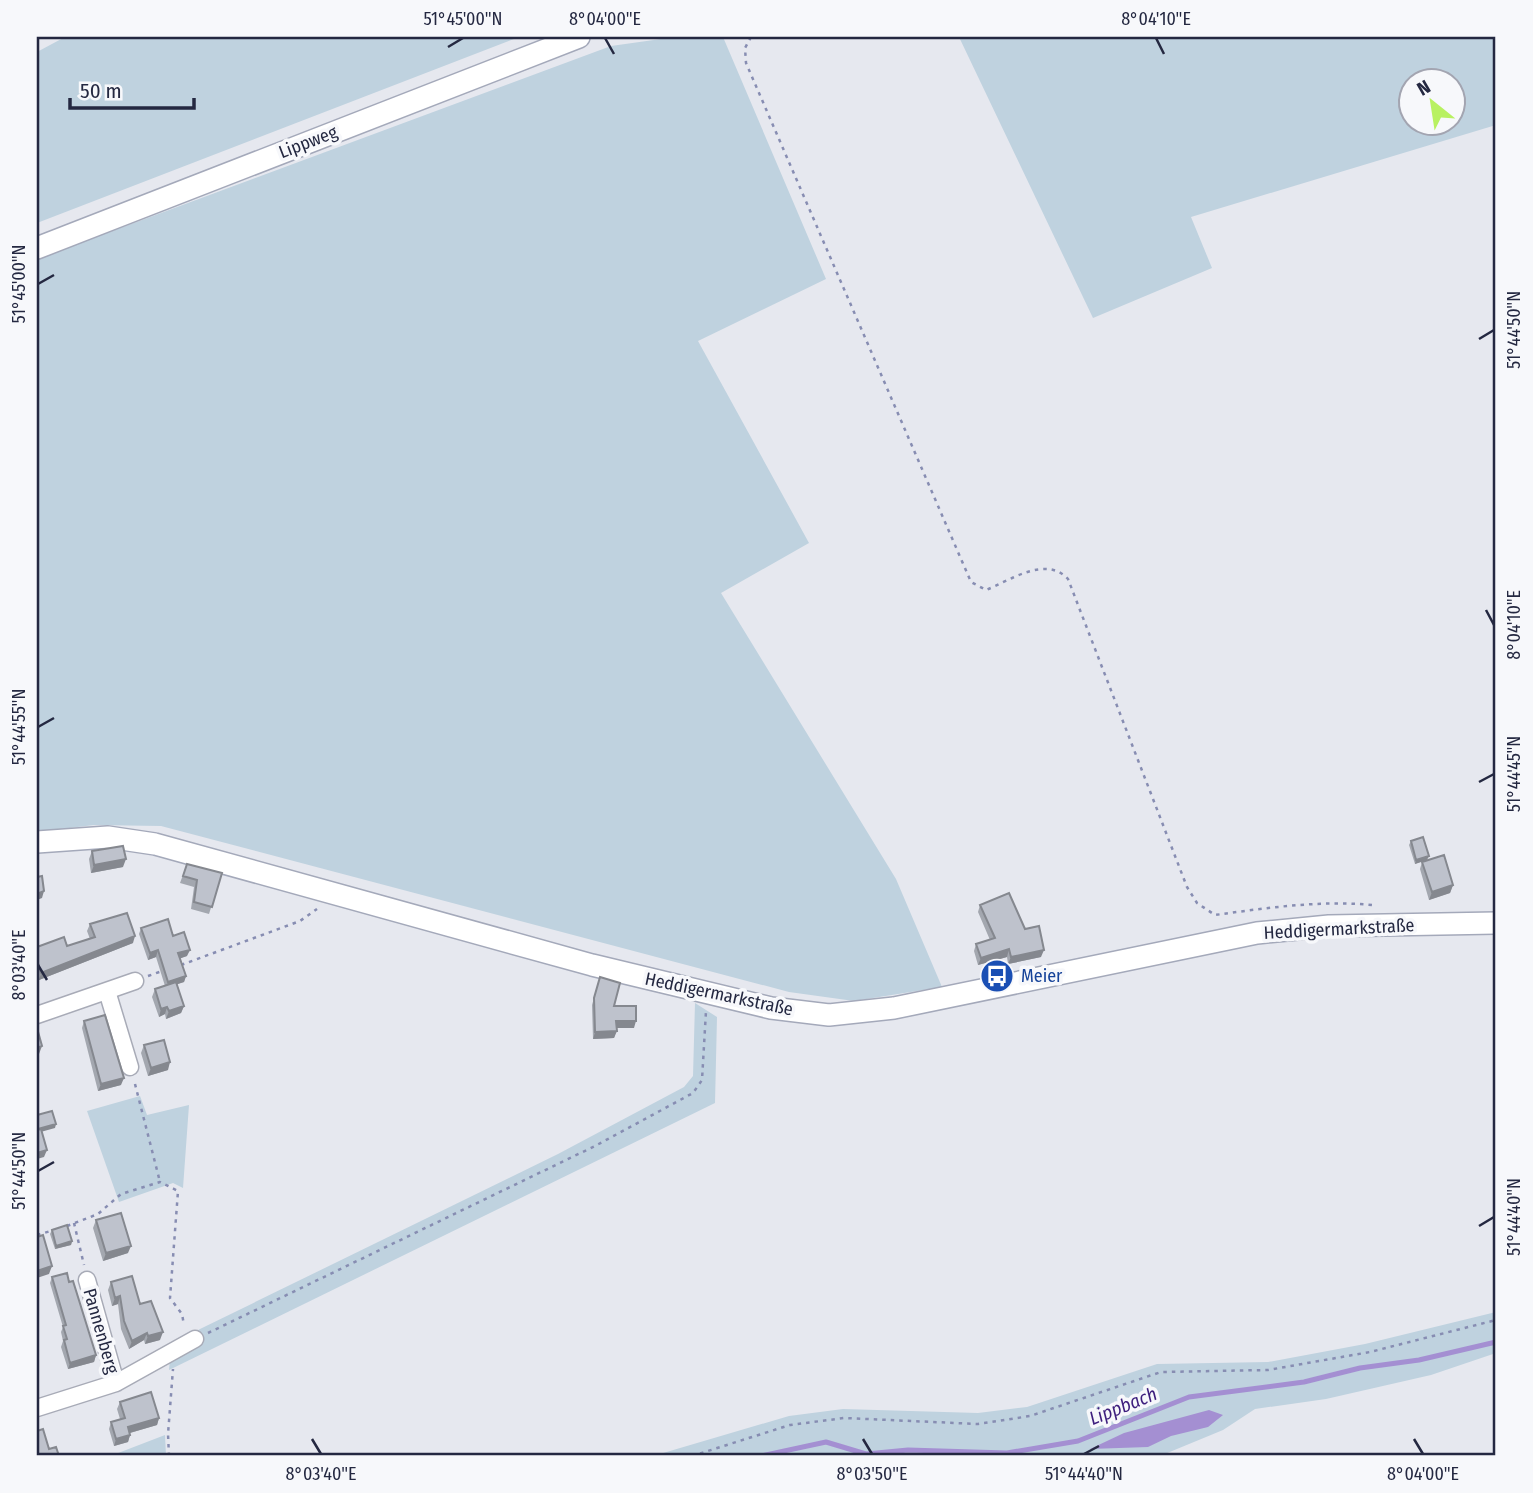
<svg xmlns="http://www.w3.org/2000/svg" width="1533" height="1493" viewBox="0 0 1533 1493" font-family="'Fira Sans Condensed',sans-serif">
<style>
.green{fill:#bfd2df;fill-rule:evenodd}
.water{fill:#a48fd2}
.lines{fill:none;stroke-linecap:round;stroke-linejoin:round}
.stream{stroke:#a48fd2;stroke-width:5}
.street-casing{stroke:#a8abb7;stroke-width:19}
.secondary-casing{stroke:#a4a9ba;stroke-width:24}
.path{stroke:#878db2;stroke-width:2.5;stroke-dasharray:3.5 5;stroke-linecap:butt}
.street{stroke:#fff;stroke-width:16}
.secondary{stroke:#fff;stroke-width:21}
.wall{fill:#a3a7af}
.shaded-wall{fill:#85888f}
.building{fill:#bec2cc;stroke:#85888f;stroke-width:2}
.ticks{fill:none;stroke:#242841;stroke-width:2.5}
.labels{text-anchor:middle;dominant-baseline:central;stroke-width:7;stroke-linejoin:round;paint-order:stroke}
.street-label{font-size:18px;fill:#242841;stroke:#f7f8fb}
.transit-label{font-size:18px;fill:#164399;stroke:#f7f8fb;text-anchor:start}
.water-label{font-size:19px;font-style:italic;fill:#3d1e7d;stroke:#f7f8fb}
.neatline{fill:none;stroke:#242841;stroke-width:2.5}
.ticks-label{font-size:18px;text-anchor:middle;fill:#242841}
</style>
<rect width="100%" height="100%" fill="#e6e8ef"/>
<path class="green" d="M 65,37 L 519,37 L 37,223 L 37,52 Z
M 675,37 L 723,37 L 826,279 L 698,341 L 809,543 L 721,593 L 896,879 L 942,987 L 854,1001 L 789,992 L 161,826 L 94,825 L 37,832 L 37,259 L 611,46 Z
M 959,37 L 1496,37 L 1496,125 L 1191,217 L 1212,268 L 1093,318 ZM 1410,80 L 1452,80 L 1452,122 L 1410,122 Z
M 695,1003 L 717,1017 L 715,1103 L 169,1370 L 171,1347 L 200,1329 L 558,1154 L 684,1087 L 693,1076 Z
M 140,1096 L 147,1115 L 189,1105 L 183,1188 L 173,1183 L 119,1202 L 87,1111 Z
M 1496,1312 L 1496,1353 L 1431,1375 L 1326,1399 L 1255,1409 L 1223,1430 L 1160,1456 L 653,1456 L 789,1416 L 843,1409 L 978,1413 L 1027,1407 L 1157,1364 L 1268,1362 L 1365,1344 Z
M 165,1435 L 166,1456 L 113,1456 L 113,1455 Z"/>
<path class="water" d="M 1209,1410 L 1223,1415 L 1208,1427 L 1171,1436 L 1148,1447 L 1090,1449 L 1124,1433 Z"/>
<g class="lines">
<path class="stream" d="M 761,1456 L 826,1442 L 866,1454 L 908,1450 L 1007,1453 L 1078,1441 L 1189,1397 L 1304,1382 L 1360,1368 L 1419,1360 L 1496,1342"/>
<defs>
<path id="street" d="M 107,991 L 130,1067
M 37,1015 L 135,981
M 87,1280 L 116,1383
M 37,1408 L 116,1383 L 195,1339"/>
<path id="secondary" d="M 37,248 L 579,37
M 37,842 L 108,837 L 155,844 L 592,965 L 771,1008 L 829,1015 L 894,1008 L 1257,933 L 1329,926 L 1496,923"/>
</defs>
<use href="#street" class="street-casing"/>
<use href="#secondary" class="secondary-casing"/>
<path class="path" d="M 751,37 L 745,48 L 746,63 L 971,582 L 986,590 C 1011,580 1046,555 1068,579 L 1187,887 L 1197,903 L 1215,915 C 1266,908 1320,900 1372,905
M 181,965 L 300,921 L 317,909
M 148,976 L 162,971
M 135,1084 L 160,1182
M 74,1223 L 84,1265
M 67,1226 L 98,1214 L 121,1194 L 160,1182 L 178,1191 L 170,1298 L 182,1314 L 184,1325
M 37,1235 L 54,1230
M 208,1333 L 595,1146 L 693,1093 L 702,1080 L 706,1011
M 169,1456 L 168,1434 L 173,1369
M 692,1456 L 790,1425 L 844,1418 L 978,1424 L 1030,1416 L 1161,1372 L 1268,1370 L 1370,1352 L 1496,1320"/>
<use href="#street" class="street"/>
<use href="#secondary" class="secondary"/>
</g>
<path class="wall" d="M 1411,841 L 1427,860 L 1453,885 L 1450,893 L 1429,900 L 1420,869 L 1422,862 L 1426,860 L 1415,864 L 1409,845 Z
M 92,851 L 123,867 L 91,873 L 89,859 Z
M 187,864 L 222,873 L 209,914 L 191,909 L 194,887 L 180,883 Z
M 980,905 L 1025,929 L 1041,957 L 1008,964 L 1007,957 L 978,965 L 974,951 L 976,944 L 990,940 L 978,912 Z
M 90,924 L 133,943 L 39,980 L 37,974 L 37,947 L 67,946 L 90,939 L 87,931 Z
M 141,928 L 173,936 L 187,956 L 180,958 L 186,976 L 184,982 L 177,984 L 184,1006 L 181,1013 L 166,1019 L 165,1014 L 159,1017 L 152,997 L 155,989 L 165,986 L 156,957 L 148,960 L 139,934 Z
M 600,977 L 614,1006 L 634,1028 L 617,1028 L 614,1038 L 593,1039 L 592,1005 Z
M 84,1021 L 121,1085 L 98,1091 L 82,1028 Z
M 144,1045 L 168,1070 L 148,1076 L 141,1053 Z
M 96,1220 L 128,1253 L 103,1261 L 93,1228 Z
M 52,1230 L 72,1241 L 71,1245 L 55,1249 L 50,1234 Z
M 52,1277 L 69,1282 L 96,1355 L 94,1362 L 68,1369 L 61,1347 L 63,1341 L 61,1332 L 63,1327 L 50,1283 Z
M 111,1282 L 140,1304 L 160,1340 L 145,1344 L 144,1340 L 129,1349 L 121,1329 L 118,1304 L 112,1306 L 108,1290 Z
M 120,1402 L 159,1418 L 157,1425 L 130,1433 L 130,1435 L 128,1442 L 114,1446 L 109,1429 L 111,1422 L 120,1419 L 117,1409 Z"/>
<path class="shaded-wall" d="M 1429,856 L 1427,860 L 1415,864 L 1416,860 Z
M 126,859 L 123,867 L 91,873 L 94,865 Z
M 1453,885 L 1450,893 L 1429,900 L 1432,892 Z
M 44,891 L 42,898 L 37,900 L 37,894 Z
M 135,936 L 133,943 L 39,980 L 41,973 Z
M 1009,949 L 1007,957 L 978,965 L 981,958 Z
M 158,950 L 156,957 L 148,960 L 150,953 Z
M 190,950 L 187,956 L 176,960 L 178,953 Z
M 1044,950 L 1041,957 L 1008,964 L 1011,957 Z
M 186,976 L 184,982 L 166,988 L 168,982 Z
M 184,1006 L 181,1013 L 166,1019 L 169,1011 Z
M 167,1007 L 165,1014 L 159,1017 L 161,1009 Z
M 616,1021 L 636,1021 L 634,1028 L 614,1028 Z
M 617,1031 L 614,1038 L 593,1039 L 595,1032 Z
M 42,1046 L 39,1054 L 37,1055 L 37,1048 Z
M 170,1062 L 168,1070 L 148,1076 L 151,1068 Z
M 124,1078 L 121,1085 L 98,1091 L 101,1084 Z
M 56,1124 L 55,1128 L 37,1133 L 38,1129 Z
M 47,1150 L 44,1157 L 37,1159 L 37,1153 Z
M 72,1241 L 71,1245 L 55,1249 L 56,1246 Z
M 131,1246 L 128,1253 L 103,1261 L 106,1253 Z
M 52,1266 L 49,1274 L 37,1278 L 37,1271 Z
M 120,1296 L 118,1304 L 112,1306 L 115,1298 Z
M 163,1332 L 160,1340 L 145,1344 L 148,1336 Z
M 147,1333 L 144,1340 L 129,1349 L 132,1341 Z
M 96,1355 L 94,1362 L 68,1369 L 70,1363 Z
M 159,1418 L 157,1425 L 126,1434 L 128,1427 Z
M 130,1435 L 128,1442 L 114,1446 L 116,1439 Z"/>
<path class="building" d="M 1423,837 L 1429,856 L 1416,860 L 1411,841 Z
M 123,846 L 126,859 L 94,865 L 92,851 Z
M 1444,855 L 1453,885 L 1432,892 L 1422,862 Z
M 187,864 L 222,873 L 212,907 L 194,902 L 197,880 L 183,876 Z
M 42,876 L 44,891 L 37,894 L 37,877 Z
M 1009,893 L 1025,929 L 1039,926 L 1044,950 L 1011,957 L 1009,949 L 981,958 L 976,944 L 995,938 L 980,905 Z
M 127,913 L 135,936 L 41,973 L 37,960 L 37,947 L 64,937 L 67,946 L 95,937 L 90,924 Z
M 168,919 L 173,936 L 184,932 L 190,950 L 178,953 L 186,976 L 168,982 L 158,950 L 150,953 L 141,928 Z
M 600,977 L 620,983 L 614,1006 L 636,1006 L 636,1021 L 616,1021 L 617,1031 L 595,1032 L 594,998 Z
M 176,982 L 184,1006 L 169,1011 L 167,1007 L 161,1009 L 155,989 Z
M 105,1015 L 124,1078 L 101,1084 L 84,1021 Z
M 37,1028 L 42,1046 L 37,1048 Z
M 164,1040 L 170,1062 L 151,1068 L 144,1045 Z
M 52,1111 L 56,1124 L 38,1129 L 37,1124 L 37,1115 Z
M 41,1129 L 47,1150 L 37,1153 L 37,1130 Z
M 121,1213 L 131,1246 L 106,1253 L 96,1220 Z
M 67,1225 L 72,1241 L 56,1246 L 52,1230 Z
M 43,1235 L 52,1266 L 37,1271 L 37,1237 Z
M 67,1273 L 69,1282 L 73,1281 L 96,1355 L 70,1363 L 64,1340 L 67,1339 L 63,1326 L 66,1325 L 52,1277 Z
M 132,1276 L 140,1304 L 151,1301 L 163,1332 L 148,1336 L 147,1333 L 132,1341 L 124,1321 L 120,1296 L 115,1298 L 111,1282 Z
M 151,1392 L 159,1418 L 128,1427 L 130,1435 L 116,1439 L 111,1422 L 125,1418 L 120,1402 Z
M 43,1429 L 49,1449 L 56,1447 L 59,1456 L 37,1456 L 37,1431 Z"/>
<path class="ticks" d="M 605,38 L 614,54M 1156,38 L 1164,54M 448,47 L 463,38M 38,284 L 54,275M 1479,339 L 1494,330M 1486,610 L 1494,625M 38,727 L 54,718M 1479,782 L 1494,774M 38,965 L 47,980M 38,1171 L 54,1162M 1479,1226 L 1494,1217M 312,1439 L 321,1454M 863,1439 L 872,1454M 1414,1439 L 1423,1454M 1084,1454 L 1099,1446"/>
<defs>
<symbol id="bus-disc" viewBox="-11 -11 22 22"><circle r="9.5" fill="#1a4fb4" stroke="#f7f8fb"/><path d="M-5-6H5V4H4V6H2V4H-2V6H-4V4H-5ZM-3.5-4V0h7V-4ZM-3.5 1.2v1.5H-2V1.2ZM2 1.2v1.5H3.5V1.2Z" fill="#fff"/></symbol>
</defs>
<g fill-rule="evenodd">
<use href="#bus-disc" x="978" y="957" width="38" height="38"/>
</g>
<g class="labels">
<g class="street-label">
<text transform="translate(308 142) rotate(-21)">Lippweg</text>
<text transform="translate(1339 929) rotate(-3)">Heddigermarkstraße</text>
<text transform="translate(719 994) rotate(12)">Heddigermarkstraße</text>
<text transform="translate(101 1331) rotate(74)">Pannenberg</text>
</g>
<g class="transit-label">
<text x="1021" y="976">Meier</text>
</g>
<g class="water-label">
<text transform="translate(1123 1406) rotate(-22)">Lippbach</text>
</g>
</g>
<rect width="1533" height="1493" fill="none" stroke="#f7f8fb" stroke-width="77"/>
<g transform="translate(1432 102) rotate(330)"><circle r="33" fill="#f7f8fb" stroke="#a3a5b1" stroke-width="2"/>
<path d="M0-5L12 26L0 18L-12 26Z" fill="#b8f161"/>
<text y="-10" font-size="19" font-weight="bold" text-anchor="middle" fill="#242841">N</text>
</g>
<path d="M70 98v10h124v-10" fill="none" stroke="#242841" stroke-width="3.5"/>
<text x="80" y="98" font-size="21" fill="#242841" stroke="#f7f8fb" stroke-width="5" paint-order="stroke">50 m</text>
<rect x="38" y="38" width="1456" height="1416" class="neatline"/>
<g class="ticks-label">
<text x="463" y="25">51°45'00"N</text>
<text x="605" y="25">8°04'00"E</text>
<text x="1156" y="25">8°04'10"E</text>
<text transform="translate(19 284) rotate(-90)" y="6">51°45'00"N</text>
<text transform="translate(1514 330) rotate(-90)" y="6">51°44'50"N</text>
<text transform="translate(1514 625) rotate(-90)" y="6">8°04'10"E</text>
<text transform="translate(19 727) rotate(-90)" y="6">51°44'55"N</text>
<text transform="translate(1514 774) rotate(-90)" y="6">51°44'45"N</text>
<text transform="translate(19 965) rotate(-90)" y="6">8°03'40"E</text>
<text transform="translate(19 1171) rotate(-90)" y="6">51°44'50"N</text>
<text transform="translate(1514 1217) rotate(-90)" y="6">51°44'40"N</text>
<text x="321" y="1480">8°03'40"E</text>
<text x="872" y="1480">8°03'50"E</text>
<text x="1084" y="1480">51°44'40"N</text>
<text x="1423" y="1480">8°04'00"E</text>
</g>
</svg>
